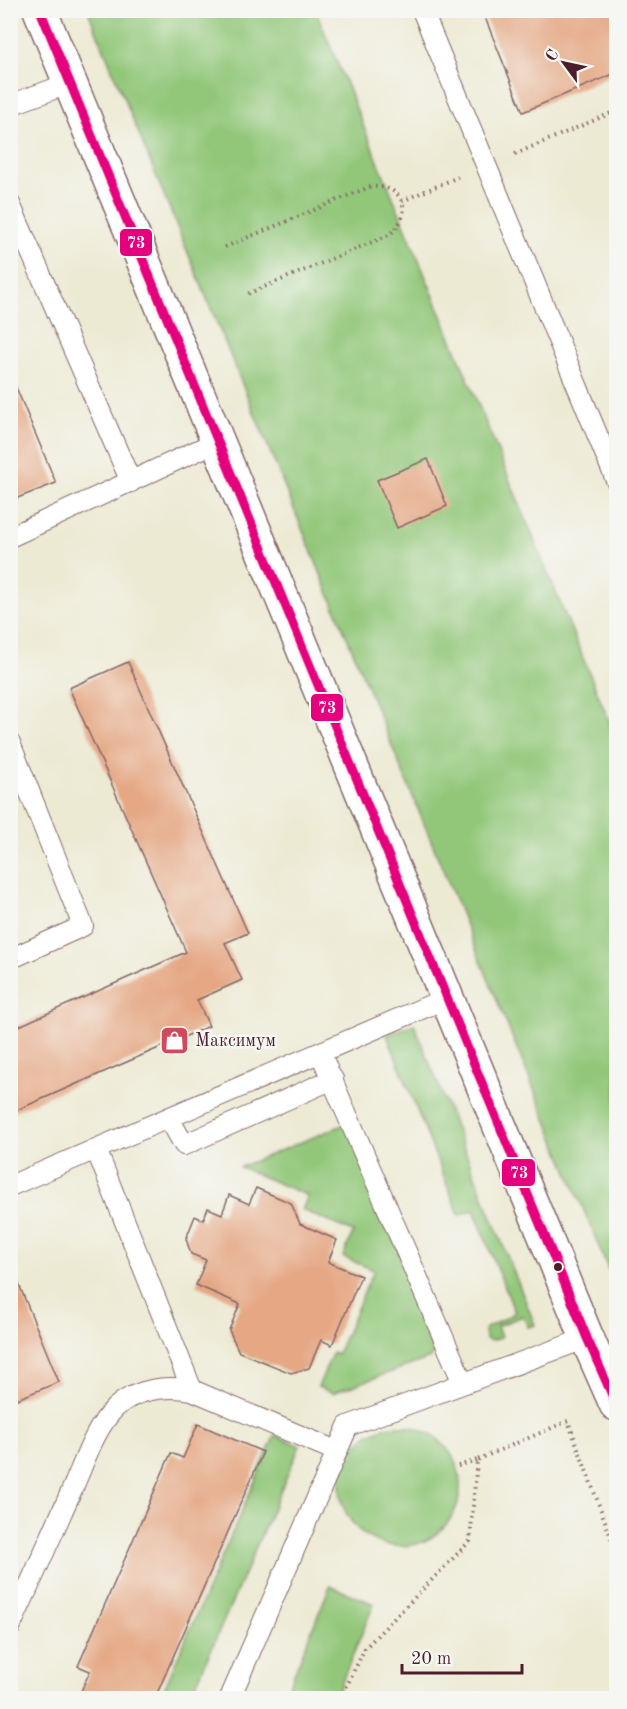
<svg xmlns="http://www.w3.org/2000/svg" width="627" height="1709" viewBox="0 0 627 1709" font-family="'Old Standard TT',serif">
<style>
.green{fill:#92c779;stroke:#6e7352;stroke-width:1.5}
.building{fill:#e5a784}
.lines{fill:none;stroke-linecap:round;stroke-linejoin:round}
.service-casing{stroke:#836666;stroke-width:22}
.tertiary-casing{stroke:#836666;stroke-width:36}
.path{stroke:#836666;stroke-width:4;stroke-dasharray:1.5 4.5;stroke-linecap:butt}
.service{stroke:#fff;stroke-width:20}
.tertiary{stroke:#fff;stroke-width:33}
.bus-1-casing{stroke:#f6f6f2;stroke-width:14}
.bus-1{stroke:#e5007d;stroke-width:9}
.bus-dot{fill:#4a1f2b;stroke:#f6f6f2;stroke-width:2}
.labels{text-anchor:middle;dominant-baseline:central;stroke-width:5;stroke-linejoin:round;paint-order:stroke}
.poi-label{font-size:18px;fill:#4a1f2b;stroke:#f6f6f2;text-anchor:start}
.line-badge{stroke:#f6f6f2;stroke-width:2}
.badge-label{font-size:16px;text-anchor:middle;font-weight:bold;fill:#fff}
</style>
<rect width="100%" height="100%" fill="#f6f6f2"/>
<filter id="ink" filterUnits="userSpaceOnUse"><feTurbulence type="fractalNoise" baseFrequency=".0167" numOctaves="2"/><feDisplacementMap in="SourceGraphic" scale="12" xChannelSelector="R" yChannelSelector="G"/><feConvolveMatrix kernelMatrix="1 2 1 2 8 2 1 2 1" color-interpolation-filters="sRGB"/></filter>
<filter id="wash" filterUnits="userSpaceOnUse"><feTurbulence type="fractalNoise" baseFrequency=".008" numOctaves="4" result="noise"/><feDisplacementMap in="SourceGraphic" scale="24" xChannelSelector="R" yChannelSelector="G"/><feGaussianBlur stdDeviation="1.35" result="paint"/><feColorMatrix in="noise" values="0 0 0 0 0 0 0 0 0 0 0 0 0 0 0 0 0 1.4 0 .05"/><feComposite in="paint" operator="in"/></filter>
<g filter="url(#wash)">
<rect width="100%" height="100%" fill="#edead4"/>
<path class="green" d="M 88,11 L 316,11 L 616,738 L 616,1288 Z
M 414,1024 L 535,1325 L 528,1327 L 523,1316 L 497,1326 L 501,1338 L 490,1341 L 486,1339 L 484,1332 L 486,1328 L 515,1313 L 474,1210 L 459,1215 L 387,1035 Z
M 348,1123 L 438,1350 L 430,1358 L 333,1393 L 318,1387 L 333,1352 L 337,1354 L 374,1270 L 343,1257 L 353,1232 L 302,1210 L 308,1196 L 240,1167 Z
M340 1486a60 60 0 1 1 120 0a60 60 0 1 1-120 0Z
M 275,1435 L 300,1446 L 190,1698 L 160,1698 Z
M 330,1586 L 374,1604 L 335,1698 L 284,1698 Z"/>
<g id="blocks">
<path class="building" d="M 482,10 L 616,10 L 616,73 L 523,112 Z
M 10,373 L 56,483 L 10,501 Z
M 428,459 L 447,506 L 397,528 L 377,480 Z
M 128,662 L 248,933 L 225,943 L 242,980 L 197,1000 L 209,1026 L 10,1113 L 10,1030 L 186,952 L 69,688 Z
M 256,1188 L 291,1203 L 300,1224 L 337,1240 L 328,1262 L 361,1276 L 332,1345 L 321,1340 L 309,1368 L 291,1373 L 239,1352 L 229,1330 L 240,1304 L 196,1285 L 206,1260 L 191,1254 L 186,1239 L 195,1216 L 203,1220 L 208,1208 L 222,1214 L 229,1195 L 249,1204 Z
M 11,1265 L 59,1382 L 10,1402 L 10,1266 Z
M 198,1424 L 263,1452 L 155,1698 L 78,1698 L 90,1671 L 78,1666 L 171,1453 L 183,1458 Z"/>
</g>
</g>
<g filter="url(#ink)">
<use href="#blocks" fill-opacity="0" stroke="#836666" stroke-width="1.5"/>
<g class="lines">
<defs>
<path id="service" d="M 422,10 L 616,480
M 10,105 L 70,83
M 10,204 L 131,482
M 10,537 L 218,441
M 10,743 L 83,926 L 10,959
M 320,1052 L 463,1383
M 169,1118 L 184,1145 L 333,1079
M 96,1149 L 192,1390
M 10,1186 L 449,997
M 10,1627 C 32,1580 53,1532 74,1485 C 85,1460 95,1428 115,1408 C 135,1389 166,1385 192,1390 L 336,1451
M 230,1698 L 348,1426 L 587,1338"/>
<path id="tertiary" d="M 40,10 L 587,1338 L 616,1404"/>
</defs>
<use href="#service" class="service-casing"/>
<use href="#tertiary" class="tertiary-casing"/>
<path class="path" d="M 515,154 L 616,111
M 402,201 L 458,177
M 225,247 L 369,187 C 403,183 416,213 389,235 L 245,295
M 458,1466 L 477,1460
M 341,1698 L 365,1648 L 470,1541 L 477,1460 L 568,1421 L 616,1551"/>
<use href="#service" class="service"/>
<use href="#tertiary" class="tertiary"/>
<defs>
<path id="bus-1" d="M 40,10 L 587,1338 L 616,1404"/>
</defs>
<use href="#bus-1" class="bus-1-casing"/>
<use href="#bus-1" class="bus-1"/>
</g>
</g>
<defs>
<symbol id="shop-square" viewBox="-11 -11 22 22"><rect x="-9" y="-9" width="18" height="18" rx="4" fill="#d1495b" stroke="#f6f6f2"/><path d="M-5-2.5h2.3a2.7 3.5 0 0 1 5.4 0H5L5.5 6h-11ZM-1.5-2.5h3a1.5 2.3 0 0 0-3 0Z" fill="#fff"/></symbol>
</defs>
<g fill-rule="evenodd">
<use href="#shop-square" x="158" y="1024" width="33" height="33"/>
</g>
<circle class="bus-dot" cx="558" cy="1267" r="5"/>
<g class="labels">
<g class="poi-label">
<text x="195" y="1041">Максимум</text>
</g>
</g>
<g class="line-badge">
<rect x="119" y="228" width="34" height="29" rx="6" fill="#e5007d"/>
<rect x="310" y="693" width="34" height="29" rx="6" fill="#e5007d"/>
<rect x="501" y="1158" width="35" height="29" rx="6" fill="#e5007d"/>
</g>
<g class="badge-label">
<text x="136" y="248">73</text>
<text x="327" y="713">73</text>
<text x="519" y="1178">73</text>
</g>
<rect width="627" height="1709" fill="none" stroke="#f6f6f2" stroke-width="36"/>
<g transform="translate(564 63) rotate(303)" stroke="#f6f6f2" stroke-width="4.5" paint-order="stroke">
<path d="M0-4.5L10 22L0 15L-10 22Z" fill="#4a1f2b"/>
<text y="-9" font-size="16" font-weight="bold" text-anchor="middle" fill="#4a1f2b">С</text>
</g>
<path d="M402 1664v9h120v-9" fill="none" stroke="#4a1f2b" stroke-width="3"/>
<text x="411" y="1664" font-size="18" fill="#4a1f2b" stroke="#f6f6f2" stroke-width="4.5" paint-order="stroke">20 m</text>
</svg>
